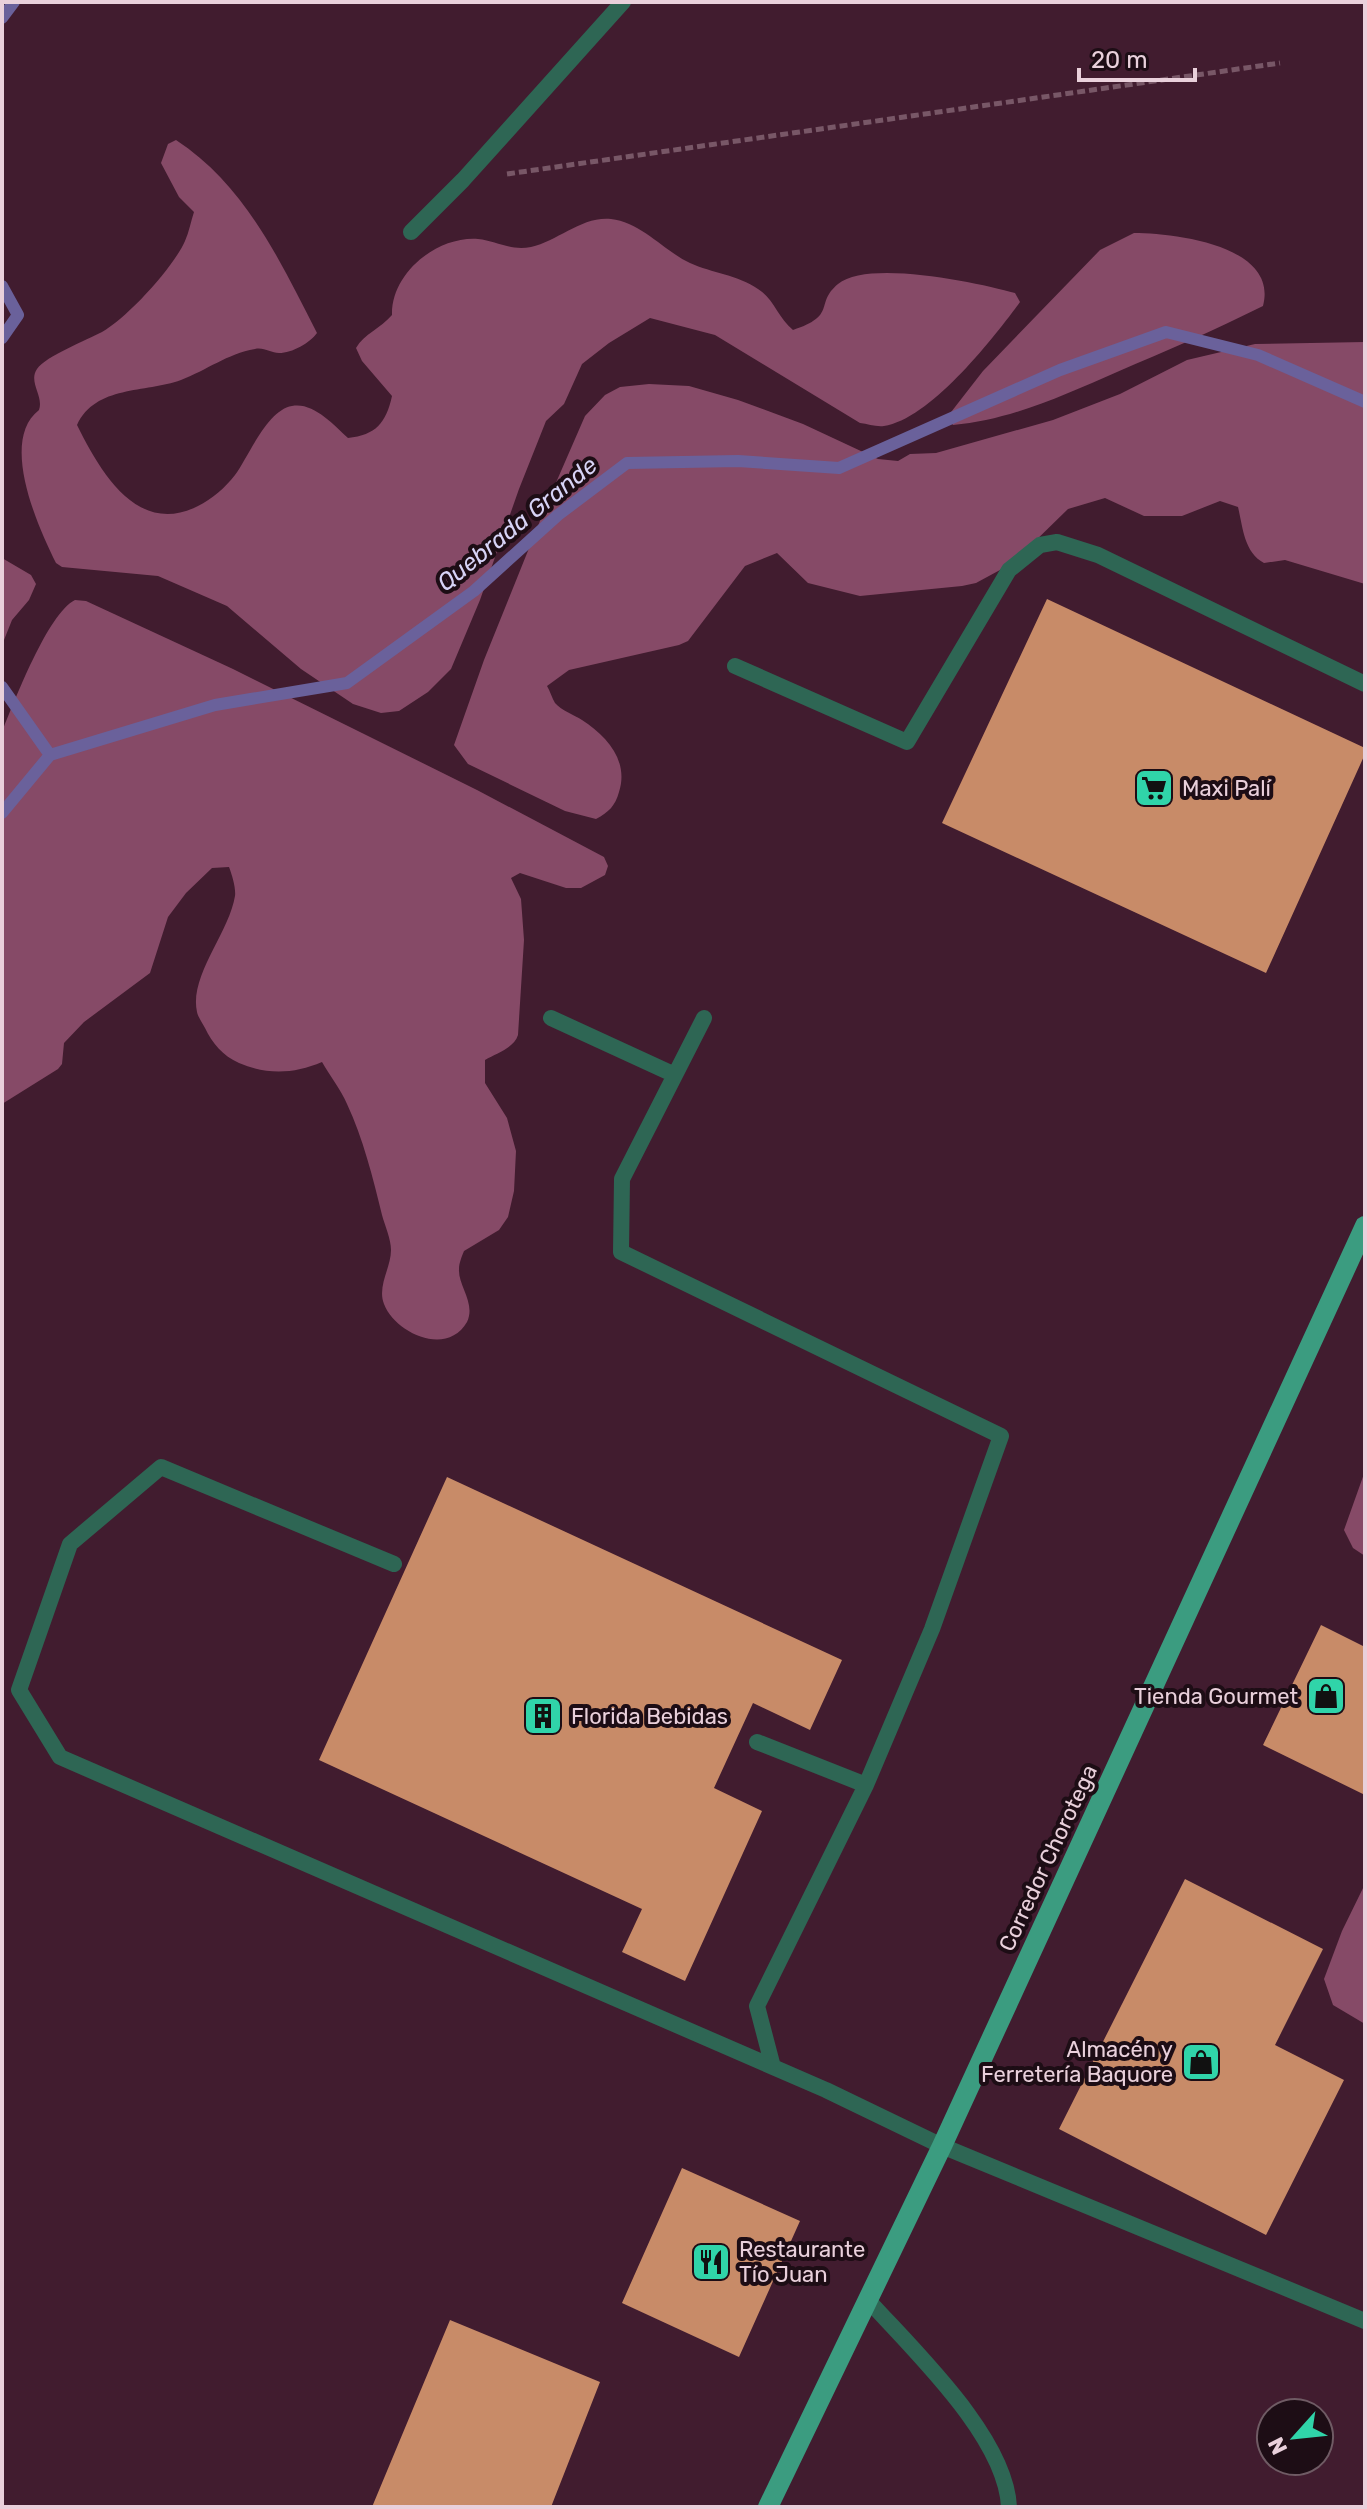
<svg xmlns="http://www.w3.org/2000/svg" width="1367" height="2509" viewBox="0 0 1367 2509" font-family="Rubik,sans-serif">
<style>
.forest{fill:#864a67}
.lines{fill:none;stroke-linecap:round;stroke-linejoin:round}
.stream{stroke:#6a619b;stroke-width:12}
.building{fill:#c88b68}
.path{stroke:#785767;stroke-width:5;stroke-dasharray:8 4;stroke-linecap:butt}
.service{stroke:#2e6654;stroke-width:16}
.primary{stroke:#3b9c80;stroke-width:20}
.labels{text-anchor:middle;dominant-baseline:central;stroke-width:8;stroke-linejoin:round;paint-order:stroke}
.poi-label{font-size:22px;fill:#e9d0db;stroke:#1d0d15;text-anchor:start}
.street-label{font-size:22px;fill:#e9d0db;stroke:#1d0d15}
.water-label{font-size:24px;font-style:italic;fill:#d7d3f6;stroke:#1d0d15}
</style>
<rect width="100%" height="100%" fill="#411c2f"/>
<path class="forest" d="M 176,140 C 246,186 280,261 317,333 C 310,343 292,353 279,353 C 271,353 264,347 255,349 C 227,354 207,370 181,380 C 145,393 96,385 77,425 C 100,471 137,537 198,506 C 212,499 225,488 235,475 C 249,456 267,410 292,406 C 313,402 333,424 348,438 C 376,435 386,423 392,396 L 362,361 L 356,348 C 364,334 381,328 392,315 C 391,273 437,236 478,239 C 497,241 510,251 531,247 C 558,241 582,216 611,219 C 641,222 664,251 690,263 C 712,273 738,275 758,289 C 774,299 778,318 793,330 C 838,315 814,304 838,284 C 868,259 979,283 1015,293 L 1020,302 C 993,339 930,419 884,426 C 876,427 868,424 860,423 L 715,335 L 650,318 L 609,343 L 582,364 L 564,404 L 546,421 L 519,489 L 480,600 L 451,669 L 428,692 L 399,711 L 381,713 L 353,704 L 301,669 L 227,606 L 158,576 L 62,567 L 56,563 C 36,523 0,440 39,410 C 44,396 28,382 37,369 C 46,356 87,340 102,332 C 127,318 173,268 185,241 C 189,232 191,221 194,212 L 179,197 L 161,163 L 168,144 Z
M 1134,233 C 1173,233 1279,245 1263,306 C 1215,330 1166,351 1117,372 C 1064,395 1011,420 953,425 L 948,416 L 983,371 L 1100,250 Z
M 1365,342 L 1365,584 L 1285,560 L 1264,563 C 1244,552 1243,528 1238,507 L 1220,501 L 1182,516 L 1144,516 L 1105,498 L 1068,509 L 1027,549 L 1000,570 L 976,583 L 962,586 L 860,596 L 808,583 L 777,553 L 745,566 L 688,641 L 679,645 L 569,670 L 547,686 C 550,691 552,698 555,703 C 561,710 574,715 582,720 C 607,736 629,761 619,792 C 615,806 609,812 596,819 L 565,811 L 468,764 L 454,745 L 484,660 L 548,501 L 585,416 L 605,395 L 620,387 L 649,384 L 689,386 L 738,400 L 803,424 L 878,459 L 898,461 L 910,454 L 936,453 L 1053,420 L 1120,394 L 1187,360 L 1255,344 Z
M 2,558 L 31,575 L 36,584 L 29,600 L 12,620 L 2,645 Z
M 75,600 L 86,601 L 233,669 L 477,790 L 604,857 L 608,866 L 605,875 L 581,888 L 566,888 L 520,873 L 511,878 L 521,899 L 524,940 L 518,1035 C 514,1048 497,1053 485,1060 L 485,1083 L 507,1118 L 516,1151 L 514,1191 L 508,1217 L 499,1230 L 464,1251 C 462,1256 459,1263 459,1269 C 458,1286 476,1303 467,1322 C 447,1357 395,1333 384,1304 C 377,1286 391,1268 391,1250 C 391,1239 385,1226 382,1215 C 373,1178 363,1138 347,1104 C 341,1090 330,1076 322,1062 C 294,1074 267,1075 239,1063 C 223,1056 212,1043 205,1028 C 203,1024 198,1017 197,1012 C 189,976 229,933 235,896 C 236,888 232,875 229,867 L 212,868 L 186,893 L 168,917 L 150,973 L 84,1022 L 64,1043 L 62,1064 L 58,1069 L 2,1104 L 2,732 C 14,702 48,613 75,600 Z
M 1365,1471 L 1365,1556 L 1353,1548 L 1344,1530 Z
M 1365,1884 L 1365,2024 L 1333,2005 L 1324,1979 L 1342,1931 Z"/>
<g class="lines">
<path class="stream" d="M 2,18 L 14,2
M 2,286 L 18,315 L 2,338
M 2,687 L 50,755
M 2,813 L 50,755 L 215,705 L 347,683 L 474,591 L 558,515 L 627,463 L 738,461 L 839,468 L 1060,370 L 1166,332 L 1258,355 L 1365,402"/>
</g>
<path class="building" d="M 1047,599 L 1365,748 L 1365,754 L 1266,973 L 942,823 Z
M 447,1477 L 842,1660 L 810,1730 L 753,1703 L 714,1788 L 762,1811 L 685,1981 L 622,1952 L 642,1909 L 319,1760 Z
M 1321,1625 L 1365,1647 L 1365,1795 L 1263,1745 Z
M 1185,1879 L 1323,1949 L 1275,2045 L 1344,2080 L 1266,2235 L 1059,2129 Z
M 682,2168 L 800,2221 L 739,2357 L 622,2303 Z
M 450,2320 L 600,2382 L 551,2507 L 372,2507 Z"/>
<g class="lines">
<path class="path" d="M 507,174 L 1280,63"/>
<path class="service" d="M 411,232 L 463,180 L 623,2
M 735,666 L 907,742 L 1009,570 L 1040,545 L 1057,542 L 1098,555 L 1365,684
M 551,1018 L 675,1075
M 704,1018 L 622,1179 L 621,1252 L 1001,1436 L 932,1629 L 866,1785 L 757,2006 L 773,2067
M 394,1564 L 161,1467 L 70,1544 L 19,1690 L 60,1757 L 826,2090 L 942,2146 L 1365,2321
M 757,1742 L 866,1785
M 868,2300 C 913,2350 1006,2437 1009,2507"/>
<path class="primary" d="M 768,2507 L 942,2146 L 1365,1226"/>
</g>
<defs>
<symbol id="supermarket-square" viewBox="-11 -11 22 22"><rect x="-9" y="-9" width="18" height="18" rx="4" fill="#30d4a9" stroke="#1d0d15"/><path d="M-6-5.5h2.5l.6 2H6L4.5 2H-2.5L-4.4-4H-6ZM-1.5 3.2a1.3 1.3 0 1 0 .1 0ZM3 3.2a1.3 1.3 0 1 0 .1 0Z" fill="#111"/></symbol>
<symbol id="shop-square" viewBox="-11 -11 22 22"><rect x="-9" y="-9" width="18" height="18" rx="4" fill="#30d4a9" stroke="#1d0d15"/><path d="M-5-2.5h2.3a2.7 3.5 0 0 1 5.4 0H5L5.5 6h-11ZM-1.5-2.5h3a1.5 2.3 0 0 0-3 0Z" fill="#111"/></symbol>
<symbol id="building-square" viewBox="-11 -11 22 22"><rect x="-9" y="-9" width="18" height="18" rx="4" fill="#30d4a9" stroke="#1d0d15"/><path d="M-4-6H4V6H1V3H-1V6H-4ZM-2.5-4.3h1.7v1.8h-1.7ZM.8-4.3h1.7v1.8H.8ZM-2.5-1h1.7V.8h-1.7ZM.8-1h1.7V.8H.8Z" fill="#111"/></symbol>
<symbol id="restaurant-square" viewBox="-11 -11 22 22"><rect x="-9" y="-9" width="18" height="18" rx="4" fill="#30d4a9" stroke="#1d0d15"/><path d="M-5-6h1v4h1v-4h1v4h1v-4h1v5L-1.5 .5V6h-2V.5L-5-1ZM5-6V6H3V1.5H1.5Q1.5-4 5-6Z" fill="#111"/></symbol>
</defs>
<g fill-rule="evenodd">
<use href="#supermarket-square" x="1132" y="766" width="44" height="44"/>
<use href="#shop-square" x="1304" y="1674" width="44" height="44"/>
<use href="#building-square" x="521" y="1694" width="44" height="44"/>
<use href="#shop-square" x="1179" y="2040" width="44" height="44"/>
<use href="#restaurant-square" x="689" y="2240" width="44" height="44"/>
</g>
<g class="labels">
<g class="poi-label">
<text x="1182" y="788">Maxi Palí</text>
<text x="1298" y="1696" text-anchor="end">Tienda Gourmet</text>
<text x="571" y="1716">Florida Bebidas</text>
<text x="1173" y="2049" text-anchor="end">Almacén y<tspan x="1173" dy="25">Ferretería Baquore</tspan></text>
<text x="739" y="2249">Restaurante<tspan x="739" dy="25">Tío Juan</tspan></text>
</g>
<g class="street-label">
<text transform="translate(1048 1858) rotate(-65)">Corredor Chorotega</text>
</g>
<g class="water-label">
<text transform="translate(517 524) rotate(-39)">Quebrada Grande</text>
</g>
</g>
<rect width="1367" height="2509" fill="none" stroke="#e9d0db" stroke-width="8"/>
<g transform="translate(1295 2437) rotate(243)"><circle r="38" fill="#1d0d15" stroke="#6f5b64" stroke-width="2"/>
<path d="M0-6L14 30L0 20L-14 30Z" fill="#30d4a9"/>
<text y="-12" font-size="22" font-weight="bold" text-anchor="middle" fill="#e9d0db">N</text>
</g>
<path d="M1079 68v12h116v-12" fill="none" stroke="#e9d0db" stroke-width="4"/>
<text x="1091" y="68" font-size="24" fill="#e9d0db" stroke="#1d0d15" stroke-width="6" paint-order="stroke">20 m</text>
</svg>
